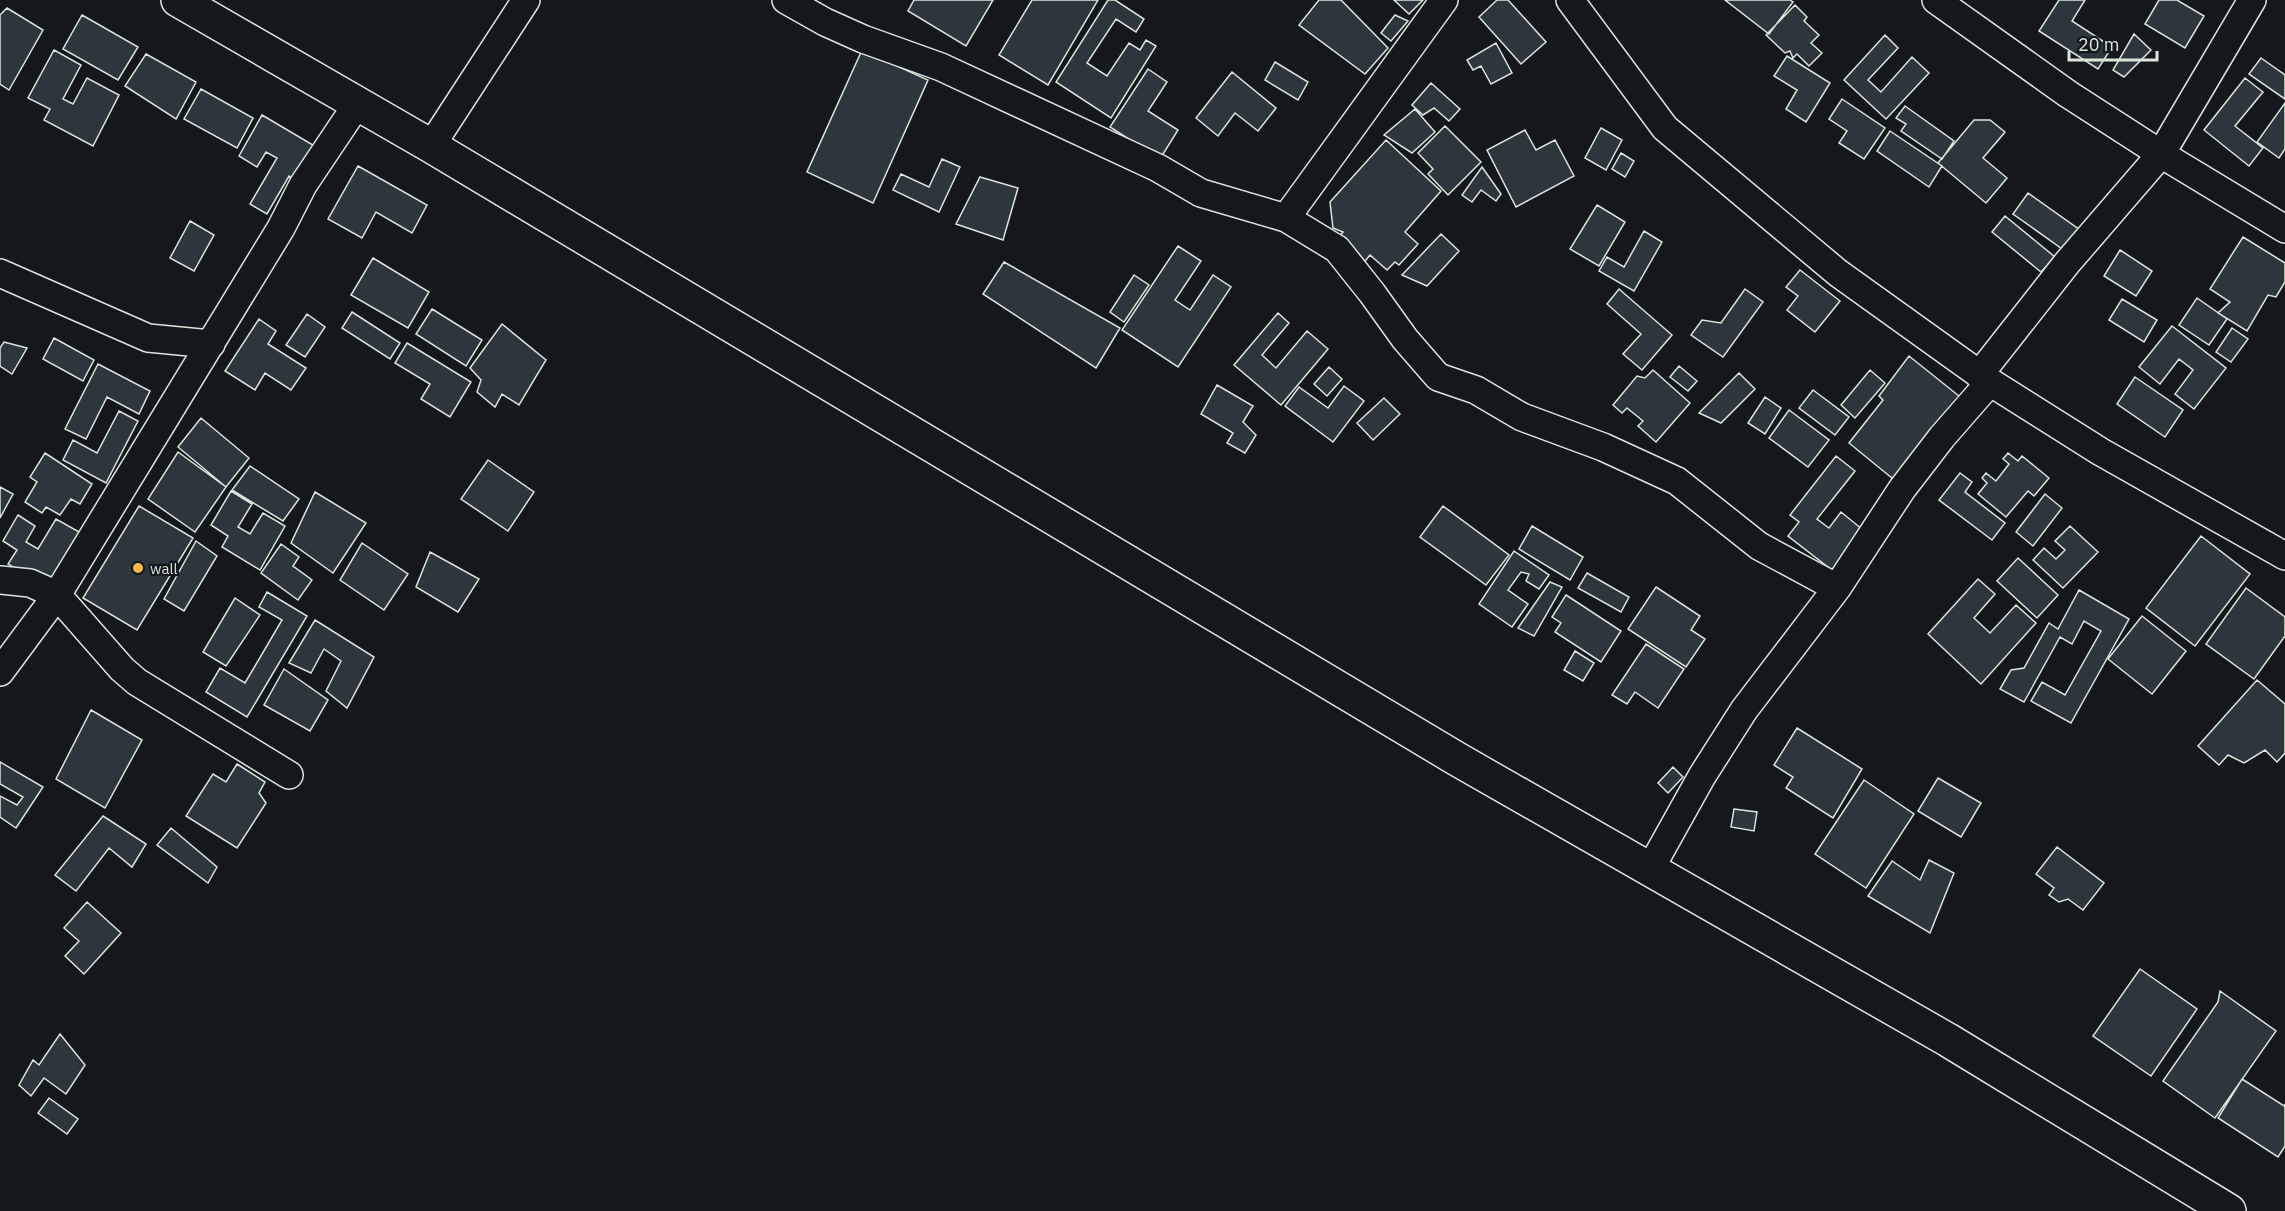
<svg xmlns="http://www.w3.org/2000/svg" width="2285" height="1211" viewBox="0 0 2285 1211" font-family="'IBM Plex Sans',sans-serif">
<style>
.building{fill:#2c363c;stroke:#d8e6dc;stroke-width:1.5}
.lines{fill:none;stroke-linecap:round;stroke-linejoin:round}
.street-casing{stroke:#d8e6dc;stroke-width:30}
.primary-casing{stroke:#d8e6dc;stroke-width:36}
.street{stroke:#14181c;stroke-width:27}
.primary{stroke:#14181c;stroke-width:33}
.poi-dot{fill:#ffb74d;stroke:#14181c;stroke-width:2}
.labels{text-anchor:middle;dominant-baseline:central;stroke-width:4.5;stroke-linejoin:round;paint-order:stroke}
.poi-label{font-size:15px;fill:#d8e6dc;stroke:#14181c;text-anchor:start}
</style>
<rect width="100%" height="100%" fill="#14181c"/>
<path class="building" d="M 914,0 L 993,0 L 966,46 L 908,11 Z
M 1032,0 L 1098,0 L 1048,85 L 999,55 Z
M 1108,0 L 1115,0 L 1144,19 L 1136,32 L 1116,19 L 1087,63 L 1107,76 L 1129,43 L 1140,50 L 1146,40 L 1156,46 L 1111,118 L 1056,82 Z
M 1319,0 L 1341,0 L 1388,48 L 1365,74 L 1299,25 Z
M 1394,0 L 1423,0 L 1409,14 Z
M 1497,0 L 1508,0 L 1546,42 L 1521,64 L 1479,17 Z
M 1725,0 L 1790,0 L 1793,2 L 1769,34 Z
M 2059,0 L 2085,0 L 2072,21 L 2112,47 L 2098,69 L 2039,31 Z
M 2159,0 L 2177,0 L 2204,16 L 2185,48 L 2145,24 Z
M 1795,5 L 1807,17 L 1804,21 L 1819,35 L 1811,43 L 1822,53 L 1809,66 L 1797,54 L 1793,58 L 1790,51 L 1785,53 L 1766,35 Z
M 7,8 L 43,30 L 9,90 L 0,84 L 0,15 Z
M 82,15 L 138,47 L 118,80 L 63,49 Z
M 1395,15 L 1408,21 L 1391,41 L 1381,33 Z
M 2134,34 L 2151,50 L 2124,77 L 2113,70 Z
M 1885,35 L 1898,48 L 1868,80 L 1881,92 L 1912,57 L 1929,73 L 1886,119 L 1844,80 Z
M 1496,43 L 1512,73 L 1491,84 L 1481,66 L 1473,70 L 1467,60 Z
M 54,50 L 81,65 L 63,99 L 73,104 L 87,78 L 119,95 L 93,146 L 44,120 L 50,109 L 28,98 Z
M 862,50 L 928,80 L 873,203 L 807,172 Z
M 146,54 L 196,82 L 176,119 L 125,86 Z
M 1787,56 L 1830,83 L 1806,122 L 1786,109 L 1797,90 L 1774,76 Z
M 2261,58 L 2285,75 L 2285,99 L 2249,74 Z
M 1275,62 L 1308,82 L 1298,100 L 1265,80 Z
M 1148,69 L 1167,82 L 1148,111 L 1178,130 L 1160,159 L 1110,127 Z
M 1232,72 L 1276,108 L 1258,131 L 1235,113 L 1218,136 L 1196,118 Z
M 2245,78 L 2263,92 L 2235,126 L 2263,148 L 2249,166 L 2204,130 Z
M 1431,83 L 1460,109 L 1449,121 L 1434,108 L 1423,115 L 1412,105 Z
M 201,89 L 253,118 L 237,148 L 184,119 Z
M 1842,99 L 1885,128 L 1864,159 L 1839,143 L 1847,131 L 1829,119 Z
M 2285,103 L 2285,149 L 2279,158 L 2257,142 Z
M 1905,106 L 1954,141 L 1942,159 L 1901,131 L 1906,124 L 1896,118 Z
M 1415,109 L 1435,132 L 1412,153 L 1384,135 Z
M 262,115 L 323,151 L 303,185 L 289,176 L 267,214 L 250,204 L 277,158 L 266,152 L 257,167 L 239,156 Z
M 1974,120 L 1990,120 L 2005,132 L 1983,158 L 2007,178 L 1986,203 L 1938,163 Z
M 1445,126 L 1481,162 L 1448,195 L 1428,174 L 1433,169 L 1418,153 Z
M 1601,128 L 1622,140 L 1606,170 L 1585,158 Z
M 1525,130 L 1536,150 L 1555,140 L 1574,176 L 1516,207 L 1487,150 Z
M 1890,131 L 1942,166 L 1929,187 L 1877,151 Z
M 1386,140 L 1441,191 L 1405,232 L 1418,244 L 1399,265 L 1395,262 L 1387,270 L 1370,255 L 1361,266 L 1334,242 L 1343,232 L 1333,228 L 1330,202 Z
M 1621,153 L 1634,161 L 1625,177 L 1612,169 Z
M 942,159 L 960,167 L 939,212 L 893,190 L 901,174 L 929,187 Z
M 358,166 L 427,205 L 412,233 L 376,212 L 362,238 L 328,219 Z
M 1482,167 L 1501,194 L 1496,201 L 1481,190 L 1472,202 L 1462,195 Z
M 980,177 L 1018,188 L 1003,240 L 956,224 Z
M 2028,193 L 2080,230 L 2065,251 L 2013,214 Z
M 1597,205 L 1625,222 L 1599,266 L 1570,249 Z
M 2005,216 L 2055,257 L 2041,272 L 1992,232 Z
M 190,221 L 214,235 L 194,271 L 170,258 Z
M 1644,231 L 1662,242 L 1634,291 L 1599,271 L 1607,257 L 1624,267 Z
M 1441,234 L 1459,251 L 1427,286 L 1402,275 Z
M 2243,237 L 2285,263 L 2285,282 L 2276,297 L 2268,295 L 2247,331 L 2218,313 L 2230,302 L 2210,289 Z
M 1178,246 L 1201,261 L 1175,300 L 1190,310 L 1213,275 L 1231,287 L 1178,367 L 1122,330 Z
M 2120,250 L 2152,271 L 2136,296 L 2104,276 Z
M 373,258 L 429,292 L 408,328 L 351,295 Z
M 1004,262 L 1120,328 L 1096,368 L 983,294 Z
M 1800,270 L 1840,301 L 1815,332 L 1787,310 L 1798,296 L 1786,287 Z
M 1134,275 L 1149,285 L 1124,322 L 1110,312 Z
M 1619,289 L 1672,335 L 1642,370 L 1623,354 L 1641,334 L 1607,304 Z
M 1745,289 L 1763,302 L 1723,357 L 1691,335 L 1702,320 L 1721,323 Z
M 2197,298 L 2227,319 L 2209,345 L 2179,325 Z
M 2122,299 L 2157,320 L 2144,342 L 2109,320 Z
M 432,309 L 482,340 L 466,366 L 416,334 Z
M 352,312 L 400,343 L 390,359 L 342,328 Z
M 1278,313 L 1289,323 L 1262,355 L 1276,368 L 1307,331 L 1328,349 L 1281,405 L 1234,365 Z
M 307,314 L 325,327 L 305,357 L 286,345 Z
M 259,319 L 276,331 L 268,344 L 306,368 L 291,390 L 265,373 L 255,390 L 225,371 Z
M 502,324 L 546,360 L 519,405 L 502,394 L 495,407 L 477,392 L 481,380 L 470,368 Z
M 2172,326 L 2226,368 L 2194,409 L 2175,394 L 2193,370 L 2179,359 L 2160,384 L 2139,367 Z
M 2232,328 L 2248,339 L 2231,362 L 2216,352 Z
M 54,338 L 94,360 L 83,381 L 43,359 Z
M 4,342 L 27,348 L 12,374 L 0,366 L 0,348 Z
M 407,343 L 471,382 L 450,417 L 421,399 L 430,384 L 395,363 Z
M 1909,356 L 1964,400 L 1898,483 L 1849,443 L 1883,400 L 1879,396 Z
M 98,364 L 150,391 L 139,414 L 107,397 L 86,439 L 65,429 Z
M 1679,366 L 1697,381 L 1688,391 L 1670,377 Z
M 1329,367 L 1342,379 L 1327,396 L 1314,384 Z
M 1653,370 L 1690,403 L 1656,442 L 1638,426 L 1643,421 L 1627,408 L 1622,413 L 1613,405 L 1637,376 L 1645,378 Z
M 1870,370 L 1885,383 L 1855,418 L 1841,405 Z
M 1739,373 L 1755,389 L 1721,423 L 1699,413 Z
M 2135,377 L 2183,410 L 2165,437 L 2117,404 Z
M 1217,385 L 1253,406 L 1243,422 L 1256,435 L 1245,453 L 1227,443 L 1233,433 L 1201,414 Z
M 1344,386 L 1364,401 L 1333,442 L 1285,406 L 1299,387 L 1328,408 Z
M 1813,390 L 1849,417 L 1835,435 L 1799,408 Z
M 1765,397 L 1781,408 L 1765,434 L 1748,423 Z
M 1384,398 L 1400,414 L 1373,440 L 1357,423 Z
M 1789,410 L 1829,440 L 1808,467 L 1769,438 Z
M 119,411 L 138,421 L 106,483 L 63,460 L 73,440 L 97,453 Z
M 201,418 L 249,458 L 226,487 L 178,447 Z
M 178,452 L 226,487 L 195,532 L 148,499 Z
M 45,453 L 92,484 L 80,504 L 71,499 L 60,515 L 46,507 L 42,513 L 25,502 L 37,482 L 30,477 Z
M 2008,453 L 2018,461 L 2022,456 L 2049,478 L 2034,496 L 2028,491 L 2006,517 L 1978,494 L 1987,483 L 1982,478 L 1986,473 L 1996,481 L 2009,464 L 2003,459 Z
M 1836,456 L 1855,471 L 1817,519 L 1829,528 L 1841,512 L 1868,534 L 1837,574 L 1788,536 L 1799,522 L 1790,515 Z
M 488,460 L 534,492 L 508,531 L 461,499 Z
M 250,466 L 299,499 L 283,521 L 232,490 Z
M 1960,473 L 1972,482 L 1965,492 L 2005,523 L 1992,540 L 1939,500 Z
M 0,487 L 13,494 L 0,518 Z
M 231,491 L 252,504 L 238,527 L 250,534 L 263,513 L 285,526 L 260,570 L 222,547 L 228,536 L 211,525 Z
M 315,492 L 366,523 L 333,573 L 291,543 Z
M 2045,494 L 2062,508 L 2033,546 L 2016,532 Z
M 139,506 L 193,538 L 137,630 L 83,598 Z
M 1443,506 L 1509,555 L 1486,585 L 1420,537 Z
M 18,515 L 35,526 L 26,542 L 38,549 L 56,519 L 81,533 L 49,589 L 8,564 L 17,550 L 3,541 Z
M 1532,526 L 1583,557 L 1570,580 L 1519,549 Z
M 2070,526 L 2098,552 L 2063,588 L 2033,560 L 2044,548 L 2056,559 L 2065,550 L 2055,541 Z
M 2201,536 L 2250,574 L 2195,646 L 2146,608 Z
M 196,541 L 217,556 L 184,611 L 164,599 Z
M 362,543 L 408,574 L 384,610 L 340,580 Z
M 281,544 L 299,557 L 293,566 L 312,580 L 298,600 L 261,573 Z
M 1514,551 L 1549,575 L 1539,589 L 1526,581 L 1529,574 L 1521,572 L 1508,590 L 1528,604 L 1512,627 L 1479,604 Z
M 430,552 L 479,579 L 458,612 L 416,587 Z
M 2018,558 L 2058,595 L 2037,618 L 1997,581 Z
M 1587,573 L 1629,597 L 1621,612 L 1578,588 Z
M 1978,579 L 1995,594 L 1974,618 L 1990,633 L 2016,605 L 2036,623 L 1981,684 L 1928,634 Z
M 1550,582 L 1562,587 L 1534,636 L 1518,628 Z
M 1656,587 L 1700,616 L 1691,630 L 1705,639 L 1686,667 L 1628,629 Z
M 2246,588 L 2285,617 L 2285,636 L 2254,679 L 2206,644 Z
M 2079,590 L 2129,619 L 2071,723 L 2031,701 L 2042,682 L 2065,695 L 2101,631 L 2084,621 L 2072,644 L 2060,637 L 2024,702 L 2000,689 L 2011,670 L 2024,668 L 2049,623 L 2058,629 Z
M 267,592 L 307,616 L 247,717 L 206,692 L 220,668 L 245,683 L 282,620 L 259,607 Z
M 1566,595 L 1621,631 L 1601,662 L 1555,632 L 1561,623 L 1552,617 Z
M 235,598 L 260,615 L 226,666 L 203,652 Z
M 2142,616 L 2186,651 L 2152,694 L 2108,659 Z
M 315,620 L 374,657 L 347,708 L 326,691 L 341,661 L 324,649 L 311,673 L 289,663 Z
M 1646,644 L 1684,669 L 1658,708 L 1635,692 L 1627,704 L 1612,695 Z
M 1575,651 L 1594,663 L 1583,681 L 1564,670 Z
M 284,669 L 328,700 L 310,731 L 264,705 Z
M 2257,680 L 2285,704 L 2285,753 L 2277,762 L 2265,750 L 2244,763 L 2228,755 L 2219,765 L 2198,746 Z
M 91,710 L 142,740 L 105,808 L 56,779 Z
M 1797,728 L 1862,769 L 1833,818 L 1786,788 L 1793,777 L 1774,765 Z
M 0,762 L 43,787 L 16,828 L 0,817 L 0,796 L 17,805 L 23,797 L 0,784 Z
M 237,764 L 265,782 L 259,793 L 266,803 L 237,848 L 186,816 L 213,774 L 226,782 Z
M 1673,767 L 1683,777 L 1668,793 L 1658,783 Z
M 1938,778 L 1981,803 L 1961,837 L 1918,811 Z
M 1864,780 L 1914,814 L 1866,888 L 1815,854 Z
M 1734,809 L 1757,812 L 1754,831 L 1731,827 Z
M 103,816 L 146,844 L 132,867 L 109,848 L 76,891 L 55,875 Z
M 171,828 L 217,867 L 208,883 L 157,845 Z
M 2057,847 L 2104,883 L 2083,910 L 2068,899 L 2059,902 L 2049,895 L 2054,888 L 2036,874 Z
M 1929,860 L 1954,873 L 1930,933 L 1868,896 L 1892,861 L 1920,880 Z
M 87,902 L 121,933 L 84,974 L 65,956 L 79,941 L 64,928 Z
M 2140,969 L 2197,1009 L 2151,1076 L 2093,1036 Z
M 2220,991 L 2276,1031 L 2215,1118 L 2163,1081 L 2218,1002 Z
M 60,1034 L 85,1065 L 66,1094 L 44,1078 L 31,1096 L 19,1085 L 33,1060 L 39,1065 Z
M 2242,1079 L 2284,1106 L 2285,1104 L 2285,1146 L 2278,1157 L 2218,1118 Z
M 49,1098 L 78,1119 L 67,1134 L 38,1113 Z"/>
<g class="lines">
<defs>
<path id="street" d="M 786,0 L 825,22 L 863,39 L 941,67 L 1158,168 L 1201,193 L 1286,218
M 1444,0 L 1286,218 L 1337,249 L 1372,293 L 1405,339 L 1438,377 L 1476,390 L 1522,417 L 1603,447 L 1677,481 L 1759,546 L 1837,588
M 1570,0 L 1665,128 L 1838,273 L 1990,382 L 2101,452 L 2285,556
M 1936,0 L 2068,94 L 2161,154 L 2285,229
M 431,146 L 526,0
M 0,273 L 148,338 L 211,344
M 1979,375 L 2067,263 L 2161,154 L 2252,0
M 0,580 L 30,583 L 57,595 L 122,669 L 137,682 L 289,775
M 0,672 L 57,595 L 281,228 L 303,185 L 358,103
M 1649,871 L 1702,776 L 1744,710 L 1837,588 L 1902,489 L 1942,437 L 1990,382"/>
<path id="primary" d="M 178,0 L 431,146 L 1457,759 L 1948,1040 L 2229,1211"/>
</defs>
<use href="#street" class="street-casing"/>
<use href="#primary" class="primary-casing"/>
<use href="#street" class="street"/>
<use href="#primary" class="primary"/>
</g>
<circle class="poi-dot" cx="138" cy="568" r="6"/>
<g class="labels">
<g class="poi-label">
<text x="150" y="568">wall</text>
</g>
</g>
<path d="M2069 51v9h88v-9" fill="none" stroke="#d8e6dc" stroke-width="3"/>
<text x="2078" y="51" font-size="18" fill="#d8e6dc" stroke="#14181c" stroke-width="4.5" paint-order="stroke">20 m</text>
</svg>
